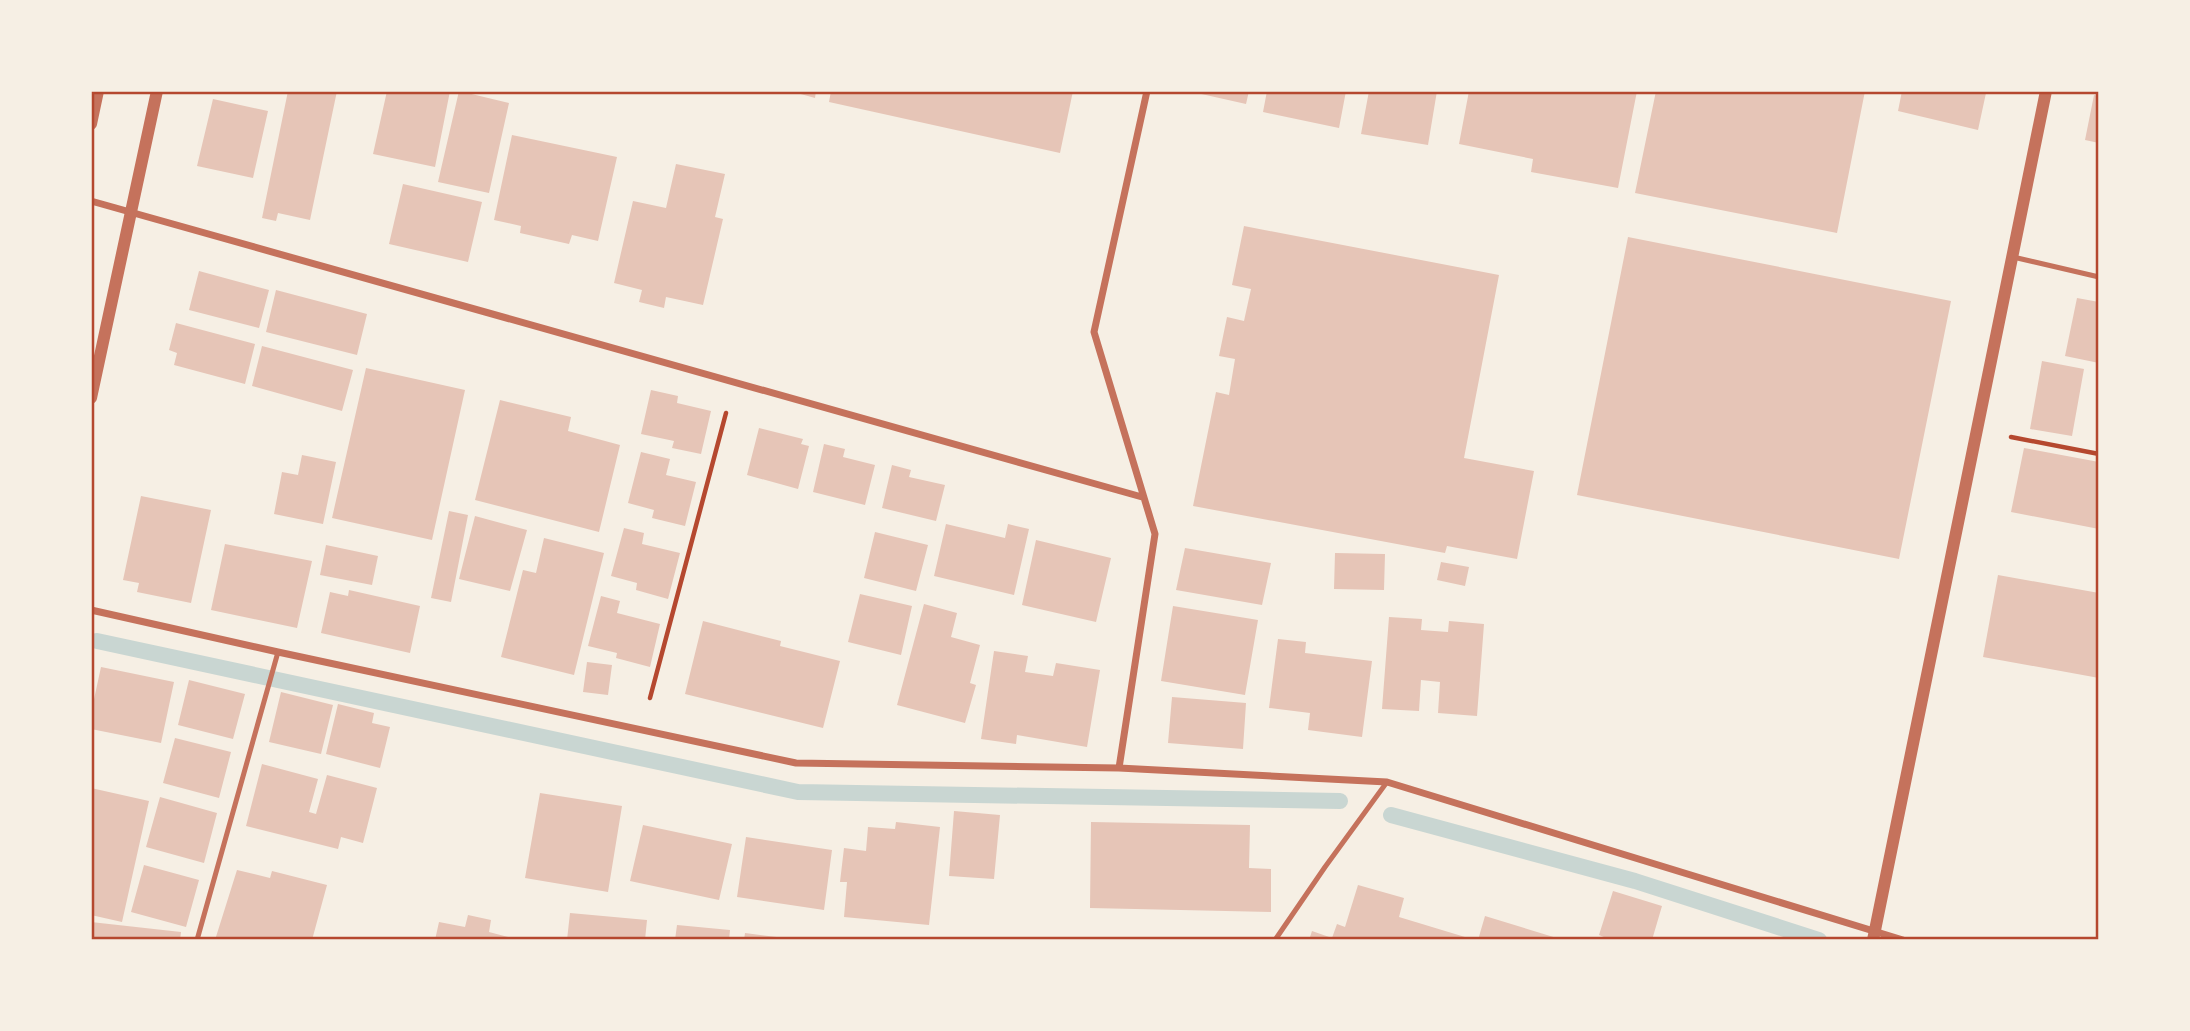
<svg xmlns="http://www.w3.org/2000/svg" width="2190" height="1031" viewBox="0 0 2190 1031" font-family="'Nunito Sans',sans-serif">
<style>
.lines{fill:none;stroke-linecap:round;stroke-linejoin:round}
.stream{stroke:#c9d6d2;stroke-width:16}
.building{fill:#e6c5b7}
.path{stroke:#b5482f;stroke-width:4.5}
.service{stroke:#c5725c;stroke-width:5}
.minor{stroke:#c5725c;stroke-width:7}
.tertiary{stroke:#c5725c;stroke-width:12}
.neatline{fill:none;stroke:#b5482f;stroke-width:2.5}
</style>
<rect width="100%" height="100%" fill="#f6efe4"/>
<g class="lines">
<path class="stream" d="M 97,641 L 798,792 L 1340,801
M 1391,815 L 1635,881 L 1819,940"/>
</g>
<path class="building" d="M 288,91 L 337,91 L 310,220 L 278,213 L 276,221 L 262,218 Z
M 387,91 L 450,91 L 435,167 L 373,154 Z
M 459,91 L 509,103 L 489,193 L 438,182 Z
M 790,91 L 816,91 L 815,98 Z
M 831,91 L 1073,91 L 1060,153 L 829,102 Z
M 1188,91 L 1249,91 L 1246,104 Z
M 1267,91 L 1346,91 L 1339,128 L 1263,112 Z
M 1369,91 L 1437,91 L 1428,145 L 1361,134 Z
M 1469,91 L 1637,91 L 1618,188 L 1531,172 L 1533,159 L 1459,144 Z
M 1656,91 L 1865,91 L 1837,233 L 1635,193 Z
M 1902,91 L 1976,91 L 1986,93 L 1978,130 L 1898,111 Z
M 2094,95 L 2099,96 L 2099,143 L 2085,140 Z
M 213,99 L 268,111 L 253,178 L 197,166 Z
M 512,135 L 617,157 L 598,241 L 572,235 L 569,244 L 520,233 L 521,226 L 494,220 Z
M 676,164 L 725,174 L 715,217 L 723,219 L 703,305 L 666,297 L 664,308 L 639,302 L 642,290 L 614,283 L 633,201 L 666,208 Z
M 403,184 L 482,202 L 468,262 L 389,244 Z
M 1244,226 L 1499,275 L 1464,458 L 1534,471 L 1517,559 L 1447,546 L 1445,553 L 1193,506 L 1216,392 L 1229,395 L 1235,359 L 1219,356 L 1227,317 L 1244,321 L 1251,289 L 1232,285 Z
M 1628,237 L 1951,301 L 1899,559 L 1577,495 Z
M 199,271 L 269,290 L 259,328 L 189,310 Z
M 276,290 L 367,314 L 357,355 L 266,332 Z
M 2077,298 L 2099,302 L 2099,363 L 2065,356 Z
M 176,323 L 255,344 L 245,384 L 174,365 L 177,353 L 169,350 Z
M 262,346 L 353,370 L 342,411 L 252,386 Z
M 2042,361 L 2084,369 L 2072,436 L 2030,429 Z
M 366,368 L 465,390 L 432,540 L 332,518 Z
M 651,390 L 678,396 L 677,403 L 711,411 L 701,454 L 672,448 L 674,441 L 641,434 Z
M 500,400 L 571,417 L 568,431 L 620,445 L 599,532 L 475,500 Z
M 759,428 L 803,439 L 801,444 L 809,446 L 798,489 L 747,475 Z
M 824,444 L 845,449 L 843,457 L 875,465 L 865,505 L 813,492 Z
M 2024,448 L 2099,462 L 2099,529 L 2011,512 Z
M 641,452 L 670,459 L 666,475 L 696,482 L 685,526 L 652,518 L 654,510 L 628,503 Z
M 302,455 L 336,462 L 323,524 L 274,514 L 282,472 L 298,475 Z
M 892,465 L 911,470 L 909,477 L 945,485 L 936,521 L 882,508 Z
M 141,496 L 211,510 L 191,603 L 137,592 L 139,583 L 123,580 Z
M 449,511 L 468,515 L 451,602 L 431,598 Z
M 475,516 L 527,530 L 510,591 L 459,579 Z
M 946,524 L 1005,538 L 1008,524 L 1029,529 L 1014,595 L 934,576 Z
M 624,528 L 644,533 L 642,544 L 680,553 L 668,599 L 636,590 L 637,583 L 611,576 Z
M 875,532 L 928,545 L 916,591 L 864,578 Z
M 544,538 L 604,553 L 574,675 L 501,657 L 523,570 L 536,573 Z
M 1036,540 L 1111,558 L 1096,622 L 1022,605 Z
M 225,544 L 312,561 L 297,628 L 211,610 Z
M 326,545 L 378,556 L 372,585 L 320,575 Z
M 1185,548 L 1271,563 L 1262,605 L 1176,590 Z
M 1335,553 L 1385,554 L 1384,590 L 1334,589 Z
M 1441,562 L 1469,567 L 1465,586 L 1437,580 Z
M 1998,575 L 2099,593 L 2099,678 L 1983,657 Z
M 349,590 L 420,606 L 410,653 L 321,633 L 330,592 L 348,596 Z
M 860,594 L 912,606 L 901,655 L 848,642 Z
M 601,596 L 620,601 L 617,613 L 660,624 L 650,667 L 616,658 L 617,653 L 588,646 Z
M 924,604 L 957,613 L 951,637 L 980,645 L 970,683 L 976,685 L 965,723 L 897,705 Z
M 1173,606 L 1258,620 L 1245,695 L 1161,681 Z
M 1389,617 L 1422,619 L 1421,630 L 1448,632 L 1449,621 L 1484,624 L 1477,716 L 1438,713 L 1440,682 L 1421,680 L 1419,711 L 1382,709 Z
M 703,621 L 781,641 L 780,646 L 840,661 L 823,728 L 685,694 Z
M 1278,639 L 1306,642 L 1305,653 L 1372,661 L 1362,737 L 1308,730 L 1310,713 L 1269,708 Z
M 994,651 L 1028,656 L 1025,672 L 1053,676 L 1056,663 L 1100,670 L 1087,747 L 1017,735 L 1016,744 L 981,739 Z
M 587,662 L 612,665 L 608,695 L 583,692 Z
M 101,667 L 174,682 L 161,743 L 91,729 L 91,713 Z
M 189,680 L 245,694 L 233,739 L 178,725 Z
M 281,692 L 333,705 L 321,754 L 269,742 Z
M 1172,697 L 1246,703 L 1243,749 L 1168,743 Z
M 338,704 L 374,713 L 372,723 L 390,727 L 380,768 L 326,754 Z
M 175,738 L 231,752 L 219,798 L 163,783 Z
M 262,764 L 318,779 L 309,812 L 316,814 L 327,775 L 377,788 L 363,843 L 341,837 L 338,849 L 246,826 Z
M 91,788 L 149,801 L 122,922 L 91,915 Z
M 540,793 L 622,806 L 608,892 L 525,878 Z
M 160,797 L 217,813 L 204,863 L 146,847 Z
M 954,811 L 1000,815 L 994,879 L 949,876 Z
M 896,822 L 940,827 L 929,925 L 844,917 L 847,882 L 840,882 L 844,848 L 866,851 L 868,827 L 895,829 Z
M 1091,822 L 1250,825 L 1249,868 L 1271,869 L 1271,912 L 1090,908 Z
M 643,825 L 732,844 L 719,900 L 630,881 Z
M 746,837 L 832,850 L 824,910 L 737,897 Z
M 144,865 L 199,880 L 186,927 L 131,912 Z
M 237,870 L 270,878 L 272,871 L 327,885 L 312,940 L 215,940 Z
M 1358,885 L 1404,898 L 1399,917 L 1465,937 L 1463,940 L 1309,940 L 1312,931 L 1332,938 L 1337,924 L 1345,927 Z
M 1613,891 L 1662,906 L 1652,940 L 1611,940 L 1599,935 Z
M 570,913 L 647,920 L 645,940 L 567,940 Z
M 468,915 L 491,920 L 489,932 L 519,940 L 435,940 L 439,922 L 465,927 Z
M 1485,916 L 1560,939 L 1560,940 L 1478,940 Z
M 91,922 L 181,932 L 180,940 L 91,940 Z
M 677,925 L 730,930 L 729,940 L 675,940 Z
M 745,933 L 785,938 L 785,940 L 744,940 Z"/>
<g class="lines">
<path class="path" d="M 2011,437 L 2099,454
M 650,698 L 726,413"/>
<path class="service" d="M 2013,257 L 2099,277
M 197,940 L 278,652
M 1275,940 L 1325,867 L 1387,782"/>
<path class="minor" d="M 91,201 L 1142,497
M 91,610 L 278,652 L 796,763 L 1119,768 L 1387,782 L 1903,940
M 1119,768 L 1155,534 L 1094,332 L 1147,91"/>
<path class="tertiary" d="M 91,124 L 98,91
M 91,398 L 157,91
M 1873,940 L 2046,91"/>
</g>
<rect width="2190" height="1031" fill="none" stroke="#f6efe4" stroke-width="186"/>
<rect x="93" y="93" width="2004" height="845" class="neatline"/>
</svg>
